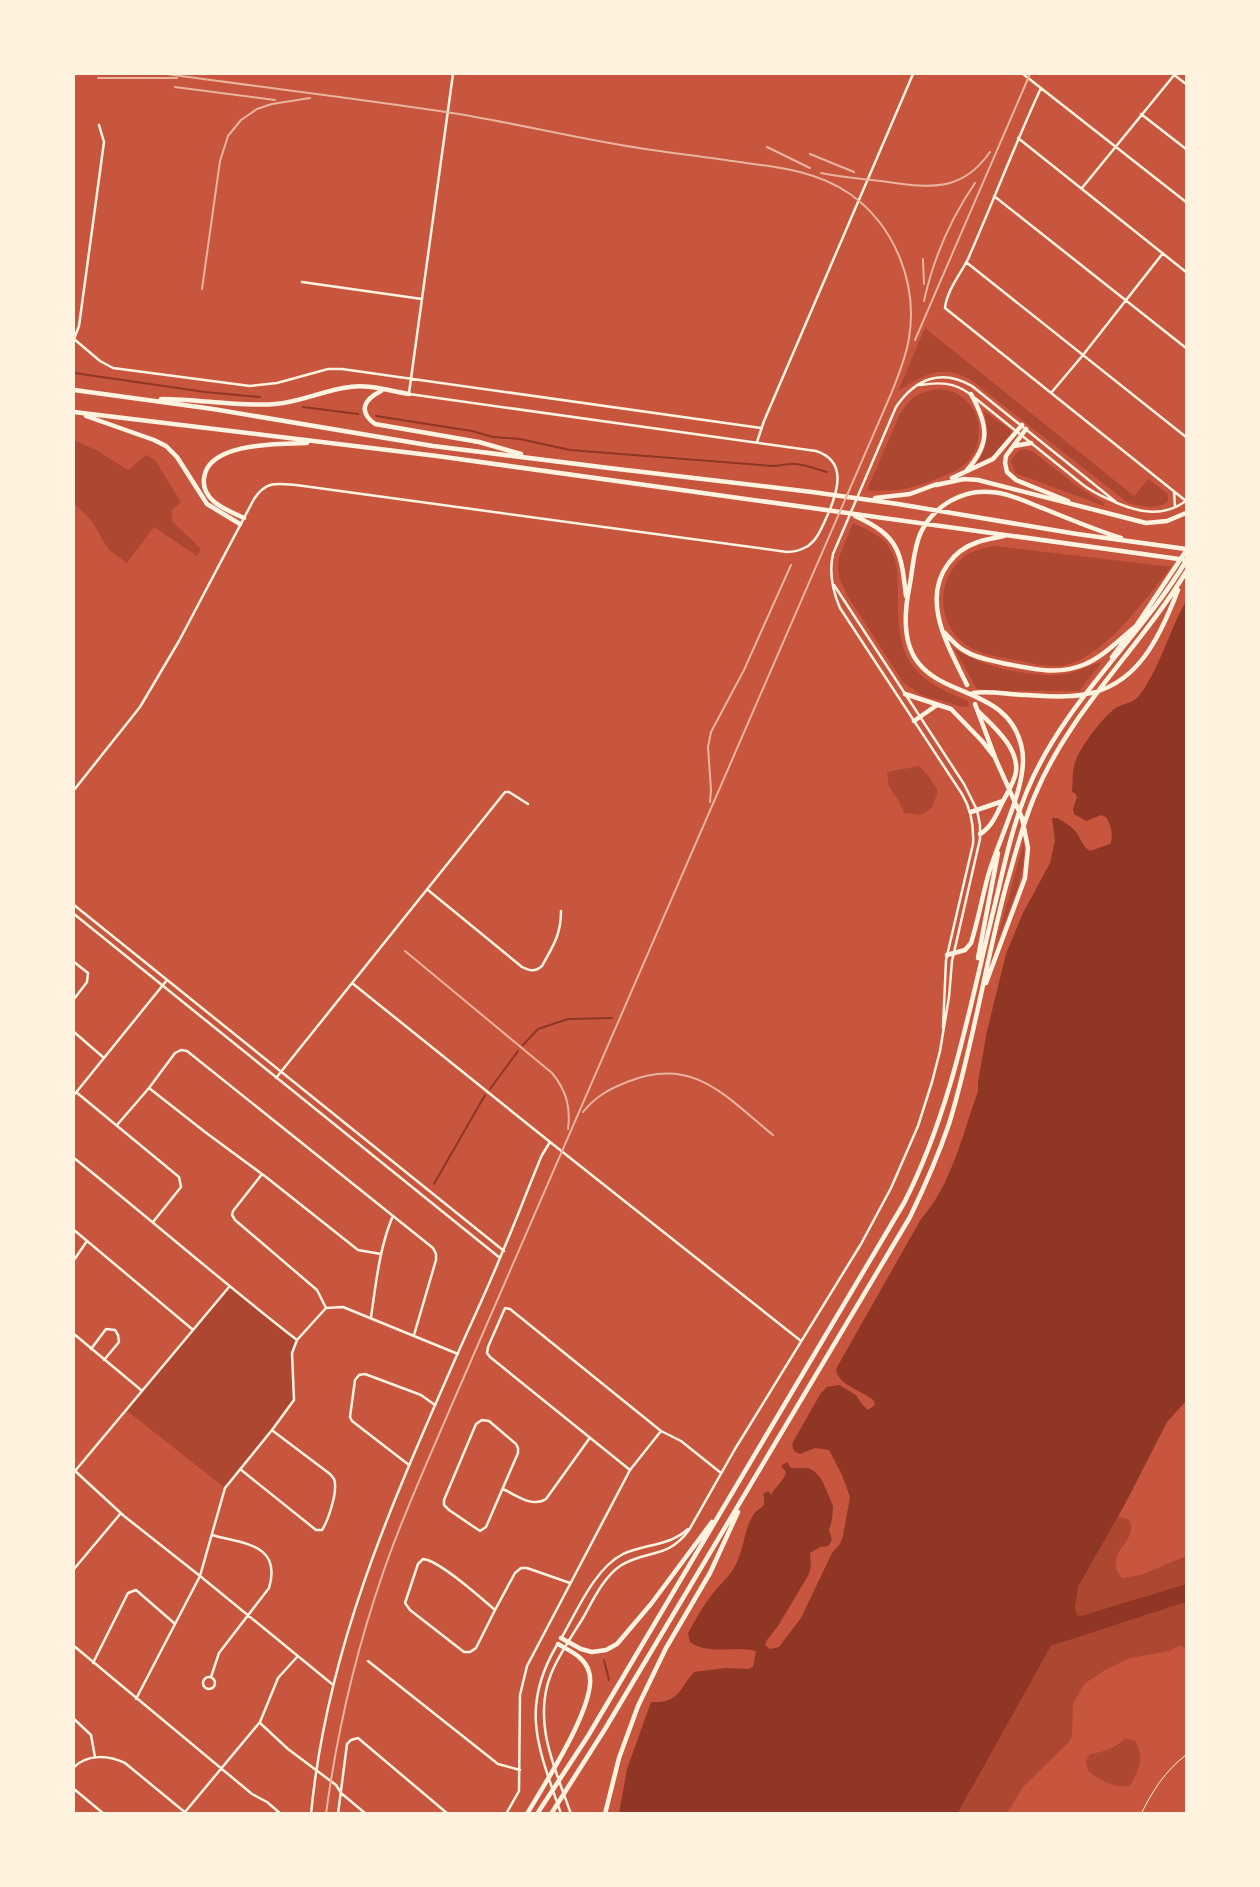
<svg xmlns="http://www.w3.org/2000/svg" width="1260" height="1887" viewBox="0 0 1260 1887" font-family="'Fira Sans Condensed',sans-serif">
<style>
.green{fill:#ae4732}
.water{fill:#8f3625}
.lines{fill:none;stroke-linecap:round;stroke-linejoin:round}
.stream{stroke:#8f3625;stroke-width:2}
.service{stroke:#fff3e0;stroke-width:1}
.minor{stroke:#fff3e0;stroke-width:2.5}
.tertiary{stroke:#fff3e0;stroke-width:2.5}
.motorway{stroke:#fff3e0;stroke-width:4.5}
.rail{stroke:#e9b49f;stroke-width:2}
</style>
<rect width="100%" height="100%" fill="#c8553d"/>
<path class="green" d="M 925,328 L 1134,496 L 1148,479 L 1168,494 L 1168,501 C 1157,510 1142,507 1128,503 L 971,380 C 941,363 924,375 898,391 Z
M 939,389 C 946,390 953,391 959,395 C 986,411 985,451 960,468 C 955,472 947,474 941,477 C 914,488 897,493 867,490 L 900,414 C 912,396 918,392 939,389 Z
M 984,411 L 1011,430 L 1011,434 L 996,453 L 977,464 C 988,446 989,430 984,411 Z
M 74,440 L 96,450 L 128,470 L 146,455 L 155,460 L 181,502 L 172,510 L 172,521 L 201,549 L 197,556 L 154,527 L 127,563 L 109,550 L 91,520 L 74,503 Z
M 1025,449 L 1032,451 L 1077,486 L 1104,503 L 1104,506 L 1015,473 L 1011,460 L 1018,451 Z
M 853,523 C 868,530 883,535 891,551 C 898,563 898,579 898,593 C 897,655 907,677 967,700 L 969,706 L 961,707 L 947,702 L 928,697 L 919,694 L 903,682 L 847,595 L 839,577 L 838,569 L 839,557 Z
M 994,546 L 1171,567 C 1146,599 1114,643 1078,661 C 1059,670 1040,665 1021,661 C 1002,657 981,656 965,644 C 936,623 936,579 964,557 C 973,550 983,548 994,546 Z
M 956,649 C 979,667 1037,679 1066,674 C 1079,672 1090,664 1102,662 L 1079,691 L 1000,691 L 977,689 L 955,650 Z
M 919,766 L 930,778 L 938,791 L 932,808 L 921,815 L 904,813 L 899,801 L 889,787 L 887,772 Z
M 1024,841 C 1027,876 1009,909 997,941 Z
M 229,1287 L 297,1340 L 292,1353 L 294,1400 L 225,1488 L 126,1410 Z
M 1118,1516 L 1129,1520 C 1141,1541 1101,1553 1122,1578 L 1141,1575 L 1186,1556 L 1186,1584 L 1081,1616 L 1077,1615 L 1075,1608 L 1078,1587 Z
M 1186,1602 L 1186,1649 L 1180,1645 L 1170,1651 L 1130,1658 L 1105,1670 L 1084,1684 L 1073,1704 L 1072,1736 L 1069,1742 L 1023,1787 L 1007,1813 L 958,1814 L 1051,1646 Z
M 1126,1738 L 1136,1742 C 1144,1760 1139,1769 1130,1786 C 1114,1788 1101,1781 1088,1771 L 1086,1761 L 1090,1754 C 1104,1752 1115,1748 1126,1738 Z"/>
<path class="water" d="M 1186,601 L 1186,1401 L 1167,1422 L 1125,1504 L 1078,1587 L 1075,1608 L 1077,1615 L 1081,1616 L 1186,1584 L 1186,1602 L 1051,1646 L 958,1813 L 619,1813 L 627,1769 L 651,1702 C 680,1703 678,1690 694,1672 L 725,1668 L 748,1669 L 753,1667 L 756,1651 C 734,1646 708,1655 690,1642 L 688,1633 C 695,1621 702,1607 711,1596 C 717,1587 726,1580 732,1571 C 743,1556 743,1535 751,1519 C 757,1505 768,1511 763,1494 L 768,1491 L 771,1495 C 775,1487 784,1481 786,1472 L 781,1466 L 787,1462 L 791,1468 L 808,1468 L 814,1471 L 822,1480 L 833,1506 L 832,1520 L 829,1530 L 832,1540 L 828,1546 L 820,1547 L 810,1553 L 811,1565 L 809,1574 L 778,1626 L 767,1640 L 765,1645 L 770,1649 L 779,1647 L 801,1618 L 832,1553 L 840,1544 L 843,1536 L 850,1497 L 842,1475 L 829,1450 L 815,1448 L 800,1454 C 794,1452 791,1448 793,1442 L 821,1393 L 827,1387 L 839,1385 L 856,1395 L 861,1403 L 868,1410 L 875,1405 L 874,1401 C 863,1390 838,1386 836,1369 L 921,1219 C 951,1186 963,1133 978,1091 L 978,1082 L 987,1031 L 1006,954 L 1023,913 L 1050,863 L 1055,841 L 1052,818 L 1057,818 C 1064,822 1071,826 1076,832 C 1081,839 1082,846 1090,851 L 1110,844 C 1114,835 1111,825 1106,817 L 1101,815 L 1086,821 L 1074,814 L 1073,809 L 1077,797 L 1075,793 L 1072,792 C 1073,783 1072,774 1074,766 C 1078,749 1101,720 1114,709 C 1121,704 1131,704 1138,697 C 1159,671 1169,631 1186,601 Z"/>
<g class="lines">
<path class="stream" d="M 74,373 L 205,392 L 260,397
M 303,407 L 358,414
M 376,416 L 472,431 L 493,437 L 520,439 L 570,450 L 772,466 C 779,466 785,464 791,464 C 804,463 815,469 827,472
M 523,1045 L 538,1029 L 568,1019 L 612,1018
M 490,1089 L 518,1051
M 434,1184 L 485,1095
M 604,1660 L 609,1680"/>
<path class="service" d="M 1141,1814 C 1153,1790 1165,1771 1186,1755"/>
<path class="minor" d="M 1023,74 L 1186,202
M 1173,74 L 1186,84
M 1041,88 C 1015,144 993,202 968,259 C 960,275 947,290 945,308 L 1186,501
M 1141,114 L 1186,149
M 1018,138 L 1186,272
M 1082,188 L 1175,74
M 994,196 L 1186,348
M 966,262 L 1186,437
M 302,282 L 422,299
M 74,339 L 100,361 L 113,368 L 250,386 L 277,383 L 328,369 L 342,369 L 761,428
M 74,339 L 79,326 L 104,142 L 99,125
M 409,393 L 453,74
M 1051,393 L 1083,355 L 1163,253
M 757,442 L 764,421 L 913,74
M 1174,492 L 1175,506
M 428,890 L 522,967 C 530,971 535,972 542,966 C 553,946 561,935 561,911
M 74,962 L 88,973 L 87,982 L 74,999
M 352,983 L 550,1142
M 74,1032 L 104,1058
M 276,1078 L 505,792 L 509,792 L 528,804
M 149,1088 L 205,1132 L 266,1177 L 358,1250 L 381,1254
M 76,1092 L 179,1177 L 181,1187 L 153,1222
M 74,1095 L 167,980
M 117,1125 L 149,1088 L 175,1053 L 181,1050 L 187,1051 L 433,1248 L 436,1254 L 436,1260 L 414,1335
M 74,1158 C 149,1218 221,1281 297,1340
M 262,1174 L 233,1211 L 232,1215 L 235,1220 L 317,1290 L 326,1308
M 74,1230 L 192,1329
M 74,1260 L 87,1241
M 371,1317 C 376,1284 379,1250 392,1218
M 74,1334 L 141,1390
M 91,1349 L 106,1329 L 115,1330 L 118,1335 L 119,1342 L 104,1360
M 482,1420 L 489,1421 L 516,1444 L 518,1448 L 518,1453 L 486,1527 L 480,1531 L 449,1510 L 444,1505 L 444,1500 L 476,1424 Z
M 409,1465 L 352,1421 L 350,1417 L 355,1380 L 359,1375 L 365,1374 L 421,1395 L 435,1405
M 240,1469 L 316,1530 L 322,1530 C 328,1521 336,1496 335,1485 C 335,1479 334,1479 330,1474 L 273,1431
M 74,1470 L 124,1516 L 200,1576 L 332,1684
M 630,1470 L 490,1357 L 487,1353 L 488,1347 L 505,1308 L 510,1309 L 661,1431 L 681,1441 L 721,1473
M 75,1471 L 229,1287
M 503,1489 C 516,1495 532,1508 546,1499 L 589,1439
M 74,1569 L 121,1513
M 495,1610 L 476,1648 L 470,1652 L 464,1652 L 410,1610 L 405,1603 L 418,1564 L 423,1559 C 439,1560 481,1598 495,1610 L 515,1573 L 521,1568 L 527,1568 L 570,1583
M 74,1646 L 252,1794 L 267,1802 L 281,1814
M 368,1661 L 498,1764 L 520,1770
M 93,1663 L 128,1593 L 136,1590 L 174,1623
M203 1683a6 6 0 1 1 12 0a6 6 0 1 1-12 0Z
M 211,1677 L 219,1653 L 269,1588 C 282,1544 244,1544 212,1535
M 136,1699 L 200,1576 L 225,1488 L 272,1430 L 294,1400 L 292,1353 L 297,1340 L 326,1308 L 343,1307 L 458,1354
M 74,1719 L 91,1735 L 95,1757
M 260,1723 L 288,1749 L 336,1785 L 341,1793 L 366,1814
M 74,1767 C 88,1754 108,1755 125,1763 L 187,1814
M 74,1789 L 104,1814
M 185,1812 L 260,1722 L 278,1678 L 297,1657
M 338,1814 L 347,1744 L 351,1740 L 358,1738 L 448,1814
M 506,1814 L 519,1791 L 520,1695 L 527,1666 L 630,1470 L 661,1431"/>
<path class="tertiary" d="M 920,385 C 939,382 954,382 970,394
M 975,398 L 1082,484 C 1093,493 1104,497 1117,503 C 1141,513 1163,517 1186,501
M 74,790 L 140,707 L 179,641 L 254,499 C 266,481 276,483 296,485 L 787,552 C 794,552 801,550 808,546 C 819,538 823,524 829,512 C 838,490 847,461 816,451 L 409,394
M 74,905 L 504,1251
M 74,914 L 500,1258
M 943,1028 L 946,960 L 973,844 C 974,826 971,809 962,794 L 840,608 C 833,592 829,572 833,554 L 896,407 C 915,379 941,368 972,386 L 1116,502
M 562,1637 C 577,1611 595,1568 623,1554 C 645,1544 670,1546 688,1529
M 557,1645 C 519,1709 539,1749 561,1814
M 311,1814 C 327,1648 391,1505 457,1355 C 472,1321 488,1288 502,1253 C 516,1221 528,1188 542,1155 L 550,1142 L 801,1341
M 571,1814 C 555,1768 532,1722 551,1674 C 559,1654 572,1636 583,1618 C 593,1600 603,1578 620,1566 C 646,1549 667,1560 689,1530 L 735,1449 L 861,1244 L 891,1188 L 918,1126 L 932,1082 L 940,1051 L 949,997 L 952,961 L 980,839 L 980,825 L 977,810 L 964,784 L 834,585"/>
<path class="motorway" d="M 74,390 L 213,409 L 433,446 L 609,468 L 812,492 L 898,504 L 1077,534 L 1186,549
M 381,391 C 365,399 357,411 375,424 L 479,442 L 521,454
M 161,399 C 199,399 237,407 275,404 C 301,402 324,390 350,387 C 369,384 390,391 409,394
M 74,412 L 437,456 L 1186,560
M 86,416 L 154,440 L 166,446 L 177,457 L 207,504 L 240,524
M 1026,429 L 1006,456 L 1005,463 L 1007,472 L 1016,480 L 1068,501
M 1014,446 L 1031,443
M 967,470 C 991,443 988,425 971,394
M 952,478 L 993,459 L 1022,425
M 936,485 L 964,479 L 978,480 L 1146,523 L 1167,521 L 1186,513
M 875,498 L 910,494 L 937,484
M 855,516 C 899,536 901,551 906,596
M 244,518 C 227,510 201,501 204,478 C 208,442 280,444 307,443
M 1136,626 L 1186,551
M 945,633 C 951,639 957,647 965,651 C 976,658 989,660 1002,663 C 1029,668 1056,676 1083,665 C 1103,657 1119,640 1136,626
M 1112,657 L 1130,633
M 967,685 C 950,649 920,602 948,564 C 955,554 966,546 978,542 C 986,539 995,538 1004,536
M 973,693 C 990,690 1009,695 1027,695 C 1044,696 1063,698 1081,695 C 1137,688 1160,637 1178,590
M 905,694 L 951,709 L 982,741 L 994,756
M 975,704 L 996,760 L 1022,818 L 1028,848 L 1025,878 L 986,983
M 979,712 C 994,727 1019,748 1016,772 C 1014,783 1007,793 1002,803 C 997,814 991,828 980,834
M 914,721 L 937,705
M 971,812 L 1003,801
M 947,955 L 965,950 L 971,943 C 978,921 982,898 988,876 C 998,840 1029,783 1022,749 C 1006,665 884,717 909,589 C 913,570 913,549 921,532 C 934,506 962,489 991,492 C 1007,493 1022,500 1037,506 C 1065,517 1092,529 1121,538
M 978,958 L 998,853
M 561,1638 L 581,1649 L 592,1652 L 606,1650 L 617,1644 L 651,1604 L 712,1522
M 527,1814 C 543,1786 599,1702 589,1672 C 585,1657 570,1651 558,1644
M 537,1814 L 588,1736 L 904,1203 C 952,1109 970,1005 995,904 C 1004,866 1012,827 1027,791 C 1063,703 1138,641 1186,561
M 551,1814 L 605,1729 L 910,1217 C 925,1186 938,1156 949,1124 C 973,1046 985,965 1006,886 C 1015,856 1022,825 1035,795 C 1070,711 1139,649 1186,572
M 605,1814 L 619,1758 L 638,1706 L 666,1648 L 710,1573 L 738,1512"/>
<path class="rail" d="M 167,74 C 260,87 353,98 446,112 C 511,122 574,138 639,148 C 672,153 706,157 739,162 C 777,167 817,171 850,194 C 895,226 918,284 909,338 C 906,358 898,376 891,394 L 450,1409 C 427,1463 402,1517 383,1573 C 356,1651 337,1732 326,1814
M 98,78 L 177,78
M 175,87 L 275,100
M 767,147 L 810,168
M 810,154 L 854,172
M 821,173 C 841,177 861,179 881,181 C 926,187 960,195 990,152
M 923,259 L 924,284
M 202,289 L 220,161 L 228,136 L 241,120 L 257,109 L 272,104 L 310,98
M 924,301 C 933,260 951,218 975,183
M 915,340 L 1030,74
M 710,802 L 711,790 L 708,747 L 711,732 L 744,670 L 791,565
M 405,951 L 552,1073 C 566,1090 571,1107 568,1129
M 583,1112 C 595,1097 609,1089 627,1082 C 693,1055 725,1096 773,1135"/>
</g>
<rect width="1260" height="1887" fill="none" stroke="#fff3e0" stroke-width="150"/>
</svg>
